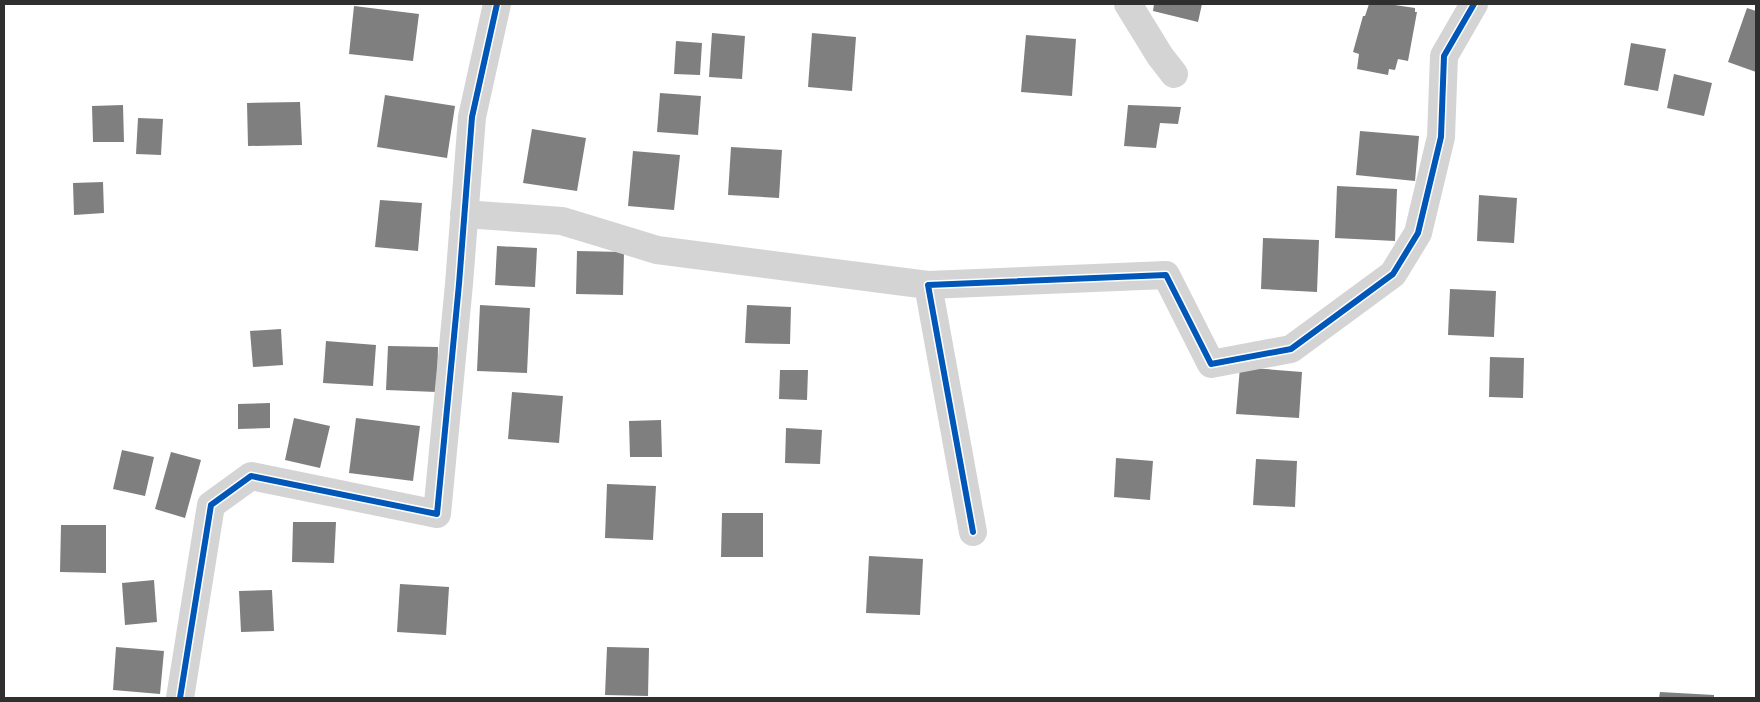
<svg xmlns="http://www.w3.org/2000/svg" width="1760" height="702" viewBox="0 0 1760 702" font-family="'PT Sans',sans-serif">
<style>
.building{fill:#7f7f7f}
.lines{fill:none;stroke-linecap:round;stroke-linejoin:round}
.minor{stroke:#d4d4d4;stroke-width:28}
.cycleway-casing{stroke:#fff;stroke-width:9}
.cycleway{stroke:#0057b8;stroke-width:6}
</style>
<rect width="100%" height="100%" fill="#fff"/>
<path class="building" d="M 1154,4 L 1202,4 L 1198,22 L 1153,11 Z
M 1369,4 L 1388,4 L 1415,8 L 1415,12 L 1417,12 L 1408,61 L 1398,59 L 1395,70 L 1389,69 L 1388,75 L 1357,69 L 1359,54 L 1353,52 L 1363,16 L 1365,16 Z
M 354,6 L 419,14 L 413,61 L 349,54 Z
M 1747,8 L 1756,11 L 1756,72 L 1728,62 Z
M 712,33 L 745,36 L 742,79 L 709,77 Z
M 812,33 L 856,37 L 852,91 L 808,87 Z
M 1026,35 L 1076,39 L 1072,96 L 1021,92 Z
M 676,41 L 702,43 L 700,75 L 674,74 Z
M 1631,43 L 1666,49 L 1658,91 L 1624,85 Z
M 1674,74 L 1712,83 L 1704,116 L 1667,108 Z
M 660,93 L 701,96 L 698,135 L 657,132 Z
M 385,95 L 455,106 L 447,158 L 377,147 Z
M 300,102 L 302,145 L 248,146 L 247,103 Z
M 123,105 L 124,142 L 93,142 L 92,106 Z
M 1128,105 L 1181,107 L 1178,124 L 1160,123 L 1156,148 L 1124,146 Z
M 138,118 L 163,119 L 161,155 L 136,154 Z
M 532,129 L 586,138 L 577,191 L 523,183 Z
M 1360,131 L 1419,136 L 1415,181 L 1356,175 Z
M 731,147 L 782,150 L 779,198 L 728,195 Z
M 633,151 L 680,155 L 674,210 L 628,206 Z
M 103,182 L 104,213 L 74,215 L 73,183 Z
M 1337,186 L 1397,189 L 1395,241 L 1335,238 Z
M 1479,195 L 1517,198 L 1514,243 L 1477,241 Z
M 380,200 L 422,203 L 418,251 L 375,247 Z
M 1263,238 L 1319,240 L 1317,292 L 1261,289 Z
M 497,246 L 537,248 L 535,287 L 495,285 Z
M 577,251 L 624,252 L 623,295 L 576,294 Z
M 1450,289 L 1496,291 L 1494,337 L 1448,335 Z
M 480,305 L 530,308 L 527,373 L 477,371 Z
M 747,305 L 791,307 L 790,344 L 745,343 Z
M 281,329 L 283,365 L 253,367 L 250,331 Z
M 326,341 L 376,345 L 373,386 L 323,383 Z
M 388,346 L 438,347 L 437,392 L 386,390 Z
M 1490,357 L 1524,358 L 1523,398 L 1489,397 Z
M 1240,367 L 1302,372 L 1299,418 L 1236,414 Z
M 780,370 L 808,370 L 807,400 L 779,399 Z
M 512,392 L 563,396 L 559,443 L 508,439 Z
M 270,403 L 270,428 L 238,429 L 238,404 Z
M 294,418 L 330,426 L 320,468 L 285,460 Z
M 356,418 L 420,426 L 413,481 L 349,473 Z
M 661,420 L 662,457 L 630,457 L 629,421 Z
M 786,428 L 822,430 L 820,464 L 785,463 Z
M 122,450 L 154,457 L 145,496 L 113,489 Z
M 171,452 L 201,460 L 185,518 L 155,509 Z
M 1116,458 L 1153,461 L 1150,500 L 1114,497 Z
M 1256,459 L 1297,461 L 1295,507 L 1253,505 Z
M 607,484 L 656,486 L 653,540 L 605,538 Z
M 722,513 L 763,513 L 763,557 L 721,557 Z
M 293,522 L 336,522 L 334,563 L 292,562 Z
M 61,525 L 106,525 L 106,573 L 60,572 Z
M 869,556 L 923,559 L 920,615 L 866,613 Z
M 154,580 L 157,622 L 125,625 L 122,583 Z
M 400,584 L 449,587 L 446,635 L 397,632 Z
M 272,590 L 274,631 L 241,632 L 239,591 Z
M 116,647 L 164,651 L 160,694 L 113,690 Z
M 607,647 L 649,648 L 648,696 L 605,695 Z
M 1660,692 L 1714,695 L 1714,698 L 1659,698 Z"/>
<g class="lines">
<path class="minor" d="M 1128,4 L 1160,56 L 1174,74
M 464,214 L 562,221 L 657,250 L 928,285
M 973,532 L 928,285 L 1166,275 L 1211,364 L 1291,349 L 1393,274 L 1418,233 L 1441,137 L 1444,56 L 1474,4
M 180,698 L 211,505 L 251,476 L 437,514 L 459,284 L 472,117 L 497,4"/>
<defs>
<path id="cycleway" d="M 973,532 L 928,285 L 1166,275 L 1211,364 L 1291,349 L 1393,274 L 1418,233 L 1441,137 L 1444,56 L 1474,4
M 180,698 L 211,505 L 251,476 L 437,514 L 459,284 L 472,117 L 497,4"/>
</defs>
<use href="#cycleway" class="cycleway-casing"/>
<use href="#cycleway" class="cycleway"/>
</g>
<rect width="1760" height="702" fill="none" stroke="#2f2f2f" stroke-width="10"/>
</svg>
